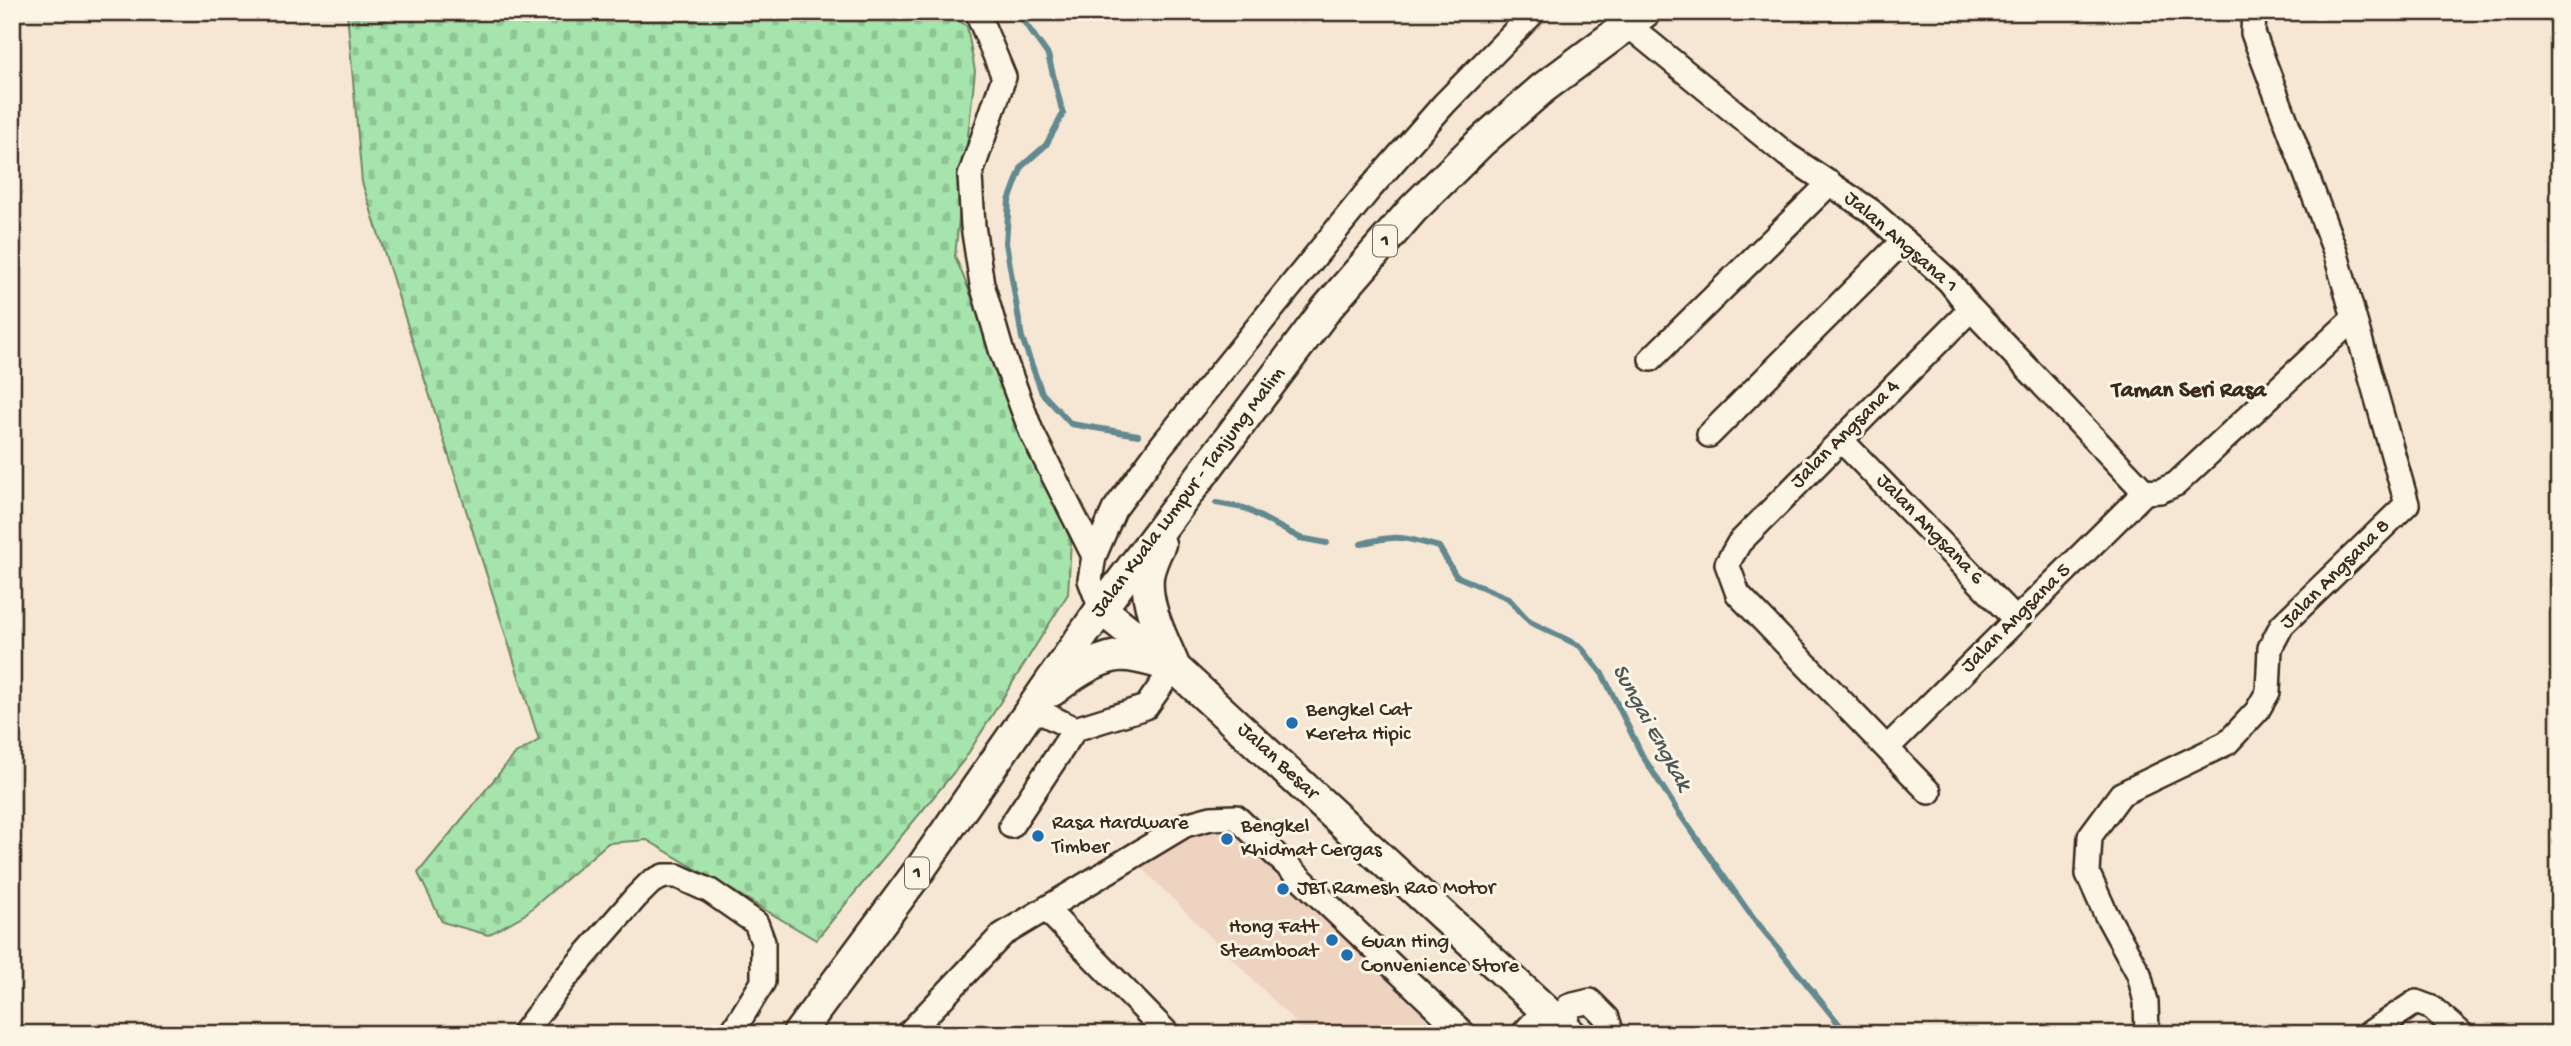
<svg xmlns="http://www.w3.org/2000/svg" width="2571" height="1046" viewBox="0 0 2571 1046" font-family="'Gochi Hand',sans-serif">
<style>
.built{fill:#eed4c0}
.cemetery{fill:url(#cemetery-stones);stroke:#708765;stroke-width:2}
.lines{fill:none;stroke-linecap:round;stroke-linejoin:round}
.stream{stroke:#62898f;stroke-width:6}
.minor-casing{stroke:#3b2a1e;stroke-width:28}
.major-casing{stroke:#3b2a1e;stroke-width:35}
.minor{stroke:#fcf5e5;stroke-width:23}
.major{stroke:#fcf5e5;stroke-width:30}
.poi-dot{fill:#1f6fb2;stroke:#fcf5e5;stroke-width:2.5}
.labels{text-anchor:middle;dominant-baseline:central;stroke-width:6;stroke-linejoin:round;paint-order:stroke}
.shield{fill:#fcf5e5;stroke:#75675a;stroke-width:2}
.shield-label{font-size:19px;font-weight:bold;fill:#3b2a1e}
.street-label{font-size:21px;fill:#3b2a1e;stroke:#fcf5e5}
.poi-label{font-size:21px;fill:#3b2a1e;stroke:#fcf5e5;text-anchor:start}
.neighbourhood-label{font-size:23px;font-weight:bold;fill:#3b2a1e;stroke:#fcf5e5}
.water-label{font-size:23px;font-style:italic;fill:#4e5957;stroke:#fcf5e5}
</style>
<defs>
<pattern id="cemetery-stones" width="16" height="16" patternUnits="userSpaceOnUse" patternTransform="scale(1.75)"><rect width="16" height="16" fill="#a5e4ac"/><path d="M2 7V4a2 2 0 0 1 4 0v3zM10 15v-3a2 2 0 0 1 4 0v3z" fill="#8fc494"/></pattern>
</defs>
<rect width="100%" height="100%" fill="#f6e6d4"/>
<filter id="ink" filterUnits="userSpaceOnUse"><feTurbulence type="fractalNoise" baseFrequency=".0143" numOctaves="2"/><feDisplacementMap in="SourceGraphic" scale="14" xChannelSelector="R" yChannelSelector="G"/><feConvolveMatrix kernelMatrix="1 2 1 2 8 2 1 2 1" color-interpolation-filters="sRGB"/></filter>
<g filter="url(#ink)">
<path class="built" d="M 1233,822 L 1450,1034 L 1307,1034 L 1134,860 L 1188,829 Z"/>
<path class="cemetery" d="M 347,12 L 946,12 L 967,26 L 975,71 L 955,256 L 1071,541 L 1068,594 L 964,760 L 816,940 L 647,840 L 608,843 L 524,915 L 488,935 L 442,922 L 418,873 L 514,755 L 539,740 L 362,182 Z"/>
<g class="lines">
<path class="stream" d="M 1017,12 L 1048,55 L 1063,114 L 1046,145 L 1022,166 L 1009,201 L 1006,243 L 1022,338 L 1042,393 L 1071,424 L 1138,435
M 1216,503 L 1244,508 L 1300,538 L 1327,543
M 1361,544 C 1396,534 1405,537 1439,547 L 1456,576 L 1508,598 L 1530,622 L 1580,646 L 1603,675 L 1642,755 L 1679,813 L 1748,911 L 1847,1034"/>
<defs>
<path id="minor" d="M 977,12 L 1004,77 L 970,176 L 973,226 L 982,284 L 1002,353 L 1031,431 L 1094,556
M 1628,25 L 1787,155 L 1871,211 L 1949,281 L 1971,309 L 2145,492
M 1651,359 L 1830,183
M 1709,435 L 1904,240
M 1841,440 L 2016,620
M 2145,492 L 2160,491 L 2176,484 L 2353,319
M 1101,609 L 1090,580 L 1094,556 L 1114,510 L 1161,446 L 1368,191 L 1444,104 L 1534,12
M 1032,708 L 1075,729
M 1888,747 L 2145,492
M 1929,792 L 1738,594 L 1727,564 L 1739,543 L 1971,309
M 1011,826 L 1075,729 L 1146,707 L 1174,667
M 1046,909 L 1168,1034
M 1564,1028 L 1569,1006 L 1590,1001 L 1607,1018 L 1612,1034
M 523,1034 L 563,981 L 636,897 L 651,882 L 664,876 L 677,876 L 710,891 L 756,923 L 763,942 L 763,982 L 731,1034
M 908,1034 L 1002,935 L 1185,825 L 1211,818 L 1236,817 L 1464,1034
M 1523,1034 L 1546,1009
M 2147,1034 L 2146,1002 L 2139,974 L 2105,912 L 2088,874 L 2090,836 L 2121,794 L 2227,743 L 2257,711 L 2268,692 L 2270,648 L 2282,625 L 2407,504 L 2335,251 L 2253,33 L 2254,12
M 2368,1034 L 2416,1002 L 2432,1008 L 2462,1034"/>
<path id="major" d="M 1160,544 C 1155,554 1150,565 1148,576 C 1145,606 1162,637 1173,663
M 1101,609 L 1174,667 L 1571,1034
M 1052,691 C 1070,677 1093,660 1117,656 C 1133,654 1151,661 1167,665
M 798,1034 L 921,868 L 1101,609 L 1327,308 L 1413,209 L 1481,142 L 1543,88 L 1645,12"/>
</defs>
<use href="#minor" class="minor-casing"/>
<use href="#major" class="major-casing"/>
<use href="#minor" class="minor"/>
<use href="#major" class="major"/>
</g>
</g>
<g class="poi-dot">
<circle cx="1292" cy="723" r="7"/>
<circle cx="1038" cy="836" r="7"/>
<circle cx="1227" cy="839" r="7"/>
<circle cx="1283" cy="889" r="7"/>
<circle cx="1332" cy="940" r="7"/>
<circle cx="1347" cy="955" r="7"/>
</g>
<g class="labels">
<g class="shield">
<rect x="1373" y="225.5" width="24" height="31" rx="5"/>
<rect x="905" y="857.5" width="24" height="31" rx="5"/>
</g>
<g class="shield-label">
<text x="1385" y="241">1</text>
<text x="917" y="873">1</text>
</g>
<g class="street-label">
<text transform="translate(1900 243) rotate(41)">Jalan Angsana 1</text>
<text transform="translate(1846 435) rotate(-45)">Jalan Angsana 4</text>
<text transform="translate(1189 493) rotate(-53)">Jalan Kuala Lumpur - Tanjung Malim</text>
<text transform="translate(1929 530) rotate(46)">Jalan Angsana 6</text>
<text transform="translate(2336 575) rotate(-45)">Jalan Angsana 8</text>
<text transform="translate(2017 619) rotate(-45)">Jalan Angsana 5</text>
<text transform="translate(1277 762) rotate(43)">Jalan Besar</text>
</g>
<g class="poi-label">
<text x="1306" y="711">Bengkel Cat<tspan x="1306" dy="24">Kereta Hipic</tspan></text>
<text x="1052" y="824">Rasa Hardware<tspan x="1052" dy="24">Timber</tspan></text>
<text x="1241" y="827">Bengkel<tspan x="1241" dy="24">Khidmat Cergas</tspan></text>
<text x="1297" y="889">JBT Ramesh Rao Motor</text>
<text x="1318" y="928" text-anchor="end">Hong Fatt<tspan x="1318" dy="24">Steamboat</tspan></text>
<text x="1361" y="943">Guan Hing<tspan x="1361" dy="24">Convenience Store</tspan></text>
</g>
<g class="neighbourhood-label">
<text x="2189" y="391">Taman Seri Rasa</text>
</g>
<g class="water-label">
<text transform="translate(1651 728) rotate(61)">Sungai Engkak</text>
</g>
</g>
<rect width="2571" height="1046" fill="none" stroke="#fcf5e5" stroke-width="42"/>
<rect x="21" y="21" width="2529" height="1004" fill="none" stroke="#3b2a1e" stroke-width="2.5" filter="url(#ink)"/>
</svg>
